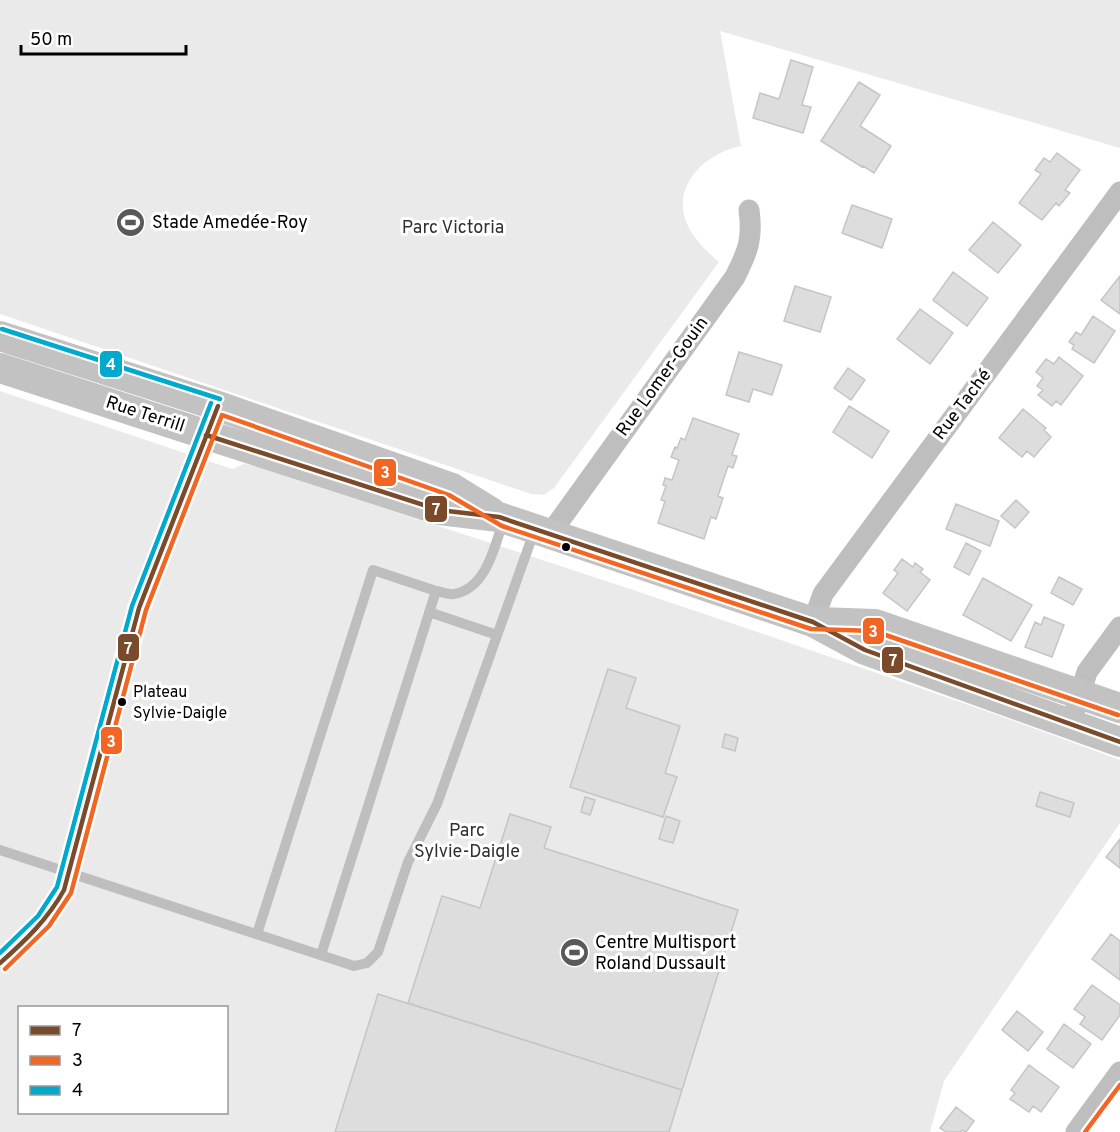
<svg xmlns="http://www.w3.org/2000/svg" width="1120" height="1132" viewBox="0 0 1120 1132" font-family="Overpass,sans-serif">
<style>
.green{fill:#eaeaea;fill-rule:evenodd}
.building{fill:#ddd;stroke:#c5c5c5;stroke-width:1.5}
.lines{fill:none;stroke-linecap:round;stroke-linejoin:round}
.lane{stroke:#bebebe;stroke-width:10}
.street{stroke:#bebebe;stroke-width:21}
.secondary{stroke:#c2c2c2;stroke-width:30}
.bus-1-casing{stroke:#fff;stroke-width:9}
.bus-2-casing{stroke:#fff;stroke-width:9}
.bus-3-casing{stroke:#fff;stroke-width:9}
.bus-1{stroke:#7a4b2a;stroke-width:4.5}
.bus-2{stroke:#f26522;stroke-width:4.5}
.bus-3{stroke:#00a9ce;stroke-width:4.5}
.bus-dot{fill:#000;stroke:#fff;stroke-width:2}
.labels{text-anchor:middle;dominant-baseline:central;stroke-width:6;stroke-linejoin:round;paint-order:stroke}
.bus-label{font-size:16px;fill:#000;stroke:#fff;text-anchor:start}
.poi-label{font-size:18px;fill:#000;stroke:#fff;text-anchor:start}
.park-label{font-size:18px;fill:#303030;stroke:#fff}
.street-label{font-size:18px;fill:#000;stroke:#fff}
.line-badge{stroke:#fff;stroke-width:2}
.badge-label{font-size:16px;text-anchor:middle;font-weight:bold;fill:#fff}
</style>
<rect width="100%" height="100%" fill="#fff"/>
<path class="green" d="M 0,0 L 1120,0 L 1120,148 L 720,31 L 741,146 C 705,153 669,187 688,226 C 695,240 707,252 719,262 L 554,488 L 544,495 L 531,494 L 0,314 Z
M 0,391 L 232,469 L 244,464 L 251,465 C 448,529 646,593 842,661 C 935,693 1028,725 1120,760 L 1120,823 L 944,1081 L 930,1132 L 0,1132 ZM 20,1008 L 226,1008 L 226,1112 L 20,1112 Z"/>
<path class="building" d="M 791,60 L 813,67 L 802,105 L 811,107 L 803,133 L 753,118 L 760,93 L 779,99 Z
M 859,82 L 880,95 L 860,126 L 891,146 L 874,173 L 863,166 L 862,167 L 821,141 Z
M 1057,153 L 1080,170 L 1065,190 L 1070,193 L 1059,206 L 1056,203 L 1042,220 L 1019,203 L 1041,174 L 1035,170 L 1044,158 L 1050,162 Z
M 852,205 L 892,219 L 882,248 L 842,233 Z
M 993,222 L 1021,245 L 998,273 L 969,250 Z
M 953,272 L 988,298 L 967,326 L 933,300 Z
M 1120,276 L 1120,314 L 1101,300 Z
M 795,286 L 831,297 L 820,332 L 784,321 Z
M 920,309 L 953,333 L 930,364 L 897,339 Z
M 1093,316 L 1115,331 L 1094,363 L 1072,349 L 1074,345 L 1069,342 L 1076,332 L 1081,335 Z
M 739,352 L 782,365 L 772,395 L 753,389 L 749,402 L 726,395 Z
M 1059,357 L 1083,376 L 1061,405 L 1056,401 L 1052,406 L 1038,395 L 1043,390 L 1037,386 L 1043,378 L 1036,372 L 1046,359 L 1054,364 Z
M 848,368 L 865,380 L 851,400 L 834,388 Z
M 849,406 L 889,431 L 872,458 L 833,432 Z
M 1023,409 L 1046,428 L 1044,430 L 1051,437 L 1034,457 L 1027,451 L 1022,457 L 999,438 Z
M 693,418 L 739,434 L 732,455 L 737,456 L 733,468 L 728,466 L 718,496 L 723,498 L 716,519 L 711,517 L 704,539 L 658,523 L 665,501 L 661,500 L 666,486 L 663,485 L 665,478 L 672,480 L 679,460 L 671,457 L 675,447 L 677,448 L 681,438 L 685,440 Z
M 1016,500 L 1029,512 L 1015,528 L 1001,516 Z
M 956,504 L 999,521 L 990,546 L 946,529 Z
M 966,543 L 981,551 L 969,575 L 954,567 Z
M 902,559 L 913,567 L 915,563 L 923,569 L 920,572 L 930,580 L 907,611 L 883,593 L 898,573 L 894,570 Z
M 1059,577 L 1082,589 L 1073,605 L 1051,593 Z
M 983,578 L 1032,605 L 1011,641 L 963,615 Z
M 1044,617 L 1064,625 L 1052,657 L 1025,647 L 1035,622 L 1041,625 Z
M 608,669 L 636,678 L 626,708 L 680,726 L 665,773 L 677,777 L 663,817 L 570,787 Z
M 725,734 L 738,738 L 735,751 L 722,747 Z
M 1040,792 L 1074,803 L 1070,817 L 1036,806 Z
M 585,797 L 595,800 L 590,815 L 581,812 Z
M 510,814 L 551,827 L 544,848 L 738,910 L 682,1090 L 408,1003 L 442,896 L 480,908 Z
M 666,816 L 680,821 L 673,843 L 659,839 Z
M 1120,839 L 1120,868 L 1106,857 Z
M 1111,934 L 1120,941 L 1120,980 L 1092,959 Z
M 1092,985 L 1120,1005 L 1120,1015 L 1102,1040 L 1080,1024 L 1085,1017 L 1074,1009 Z
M 378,994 L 682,1090 L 669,1132 L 335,1132 Z
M 1017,1011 L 1043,1032 L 1028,1051 L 1002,1030 Z
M 1064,1024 L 1091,1044 L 1073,1068 L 1047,1049 Z
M 1029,1065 L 1059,1087 L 1041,1112 L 1033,1106 L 1029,1112 L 1010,1099 L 1015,1093 L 1011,1090 Z
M 956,1107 L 974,1121 L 966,1132 L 962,1130 L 961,1132 L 946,1132 L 940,1128 Z"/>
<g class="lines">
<path class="lane" d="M 436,591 C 442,592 449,595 454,594 C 487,589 495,544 504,519
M 429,612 L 497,635
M 0,850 L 354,966 L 367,963 L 378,952 L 408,862 L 437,804 L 535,529
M 257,934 L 373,570 L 436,591 L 321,955
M 0,963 C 26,941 48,921 64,890 L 139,608 L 205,438"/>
<path class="street" d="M 550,534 L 735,277 C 748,251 753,239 749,210
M 813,622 L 823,594 L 1120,192
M 1076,707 L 1087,672 L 1120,627
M 1076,1132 L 1120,1072"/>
<path class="secondary" d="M 0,336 L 218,406 L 452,488 L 491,512
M 0,368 L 439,510 L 499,517 L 813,622 L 865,650 L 1120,742
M 819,622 L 875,624 L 1120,708"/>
<defs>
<path id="bus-1" d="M 206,435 L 439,510 L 499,517 L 813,622 L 865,650 L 1120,742
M 0,963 C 25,941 48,919 64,890 L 139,608 L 218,406"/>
<path id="bus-2" d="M 5,969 L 49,926 L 71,893 L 146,610 L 222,415 L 449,495 L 502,526 L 811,629 L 874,631 L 1118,715
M 1085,1132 L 1120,1085"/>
<path id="bus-3" d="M 2,329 L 220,399
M 0,953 L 38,916 L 57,887 L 132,606 L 211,403"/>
</defs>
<use href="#bus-1" class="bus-1-casing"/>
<use href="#bus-2" class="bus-2-casing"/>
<use href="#bus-3" class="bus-3-casing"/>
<use href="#bus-1" class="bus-1"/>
<use href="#bus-2" class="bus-2"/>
<use href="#bus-3" class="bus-3"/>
</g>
<defs>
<symbol id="stadium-disc" viewBox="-11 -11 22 22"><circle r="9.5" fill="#595959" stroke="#fff"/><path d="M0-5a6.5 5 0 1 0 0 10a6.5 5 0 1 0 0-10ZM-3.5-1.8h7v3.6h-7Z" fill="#fff"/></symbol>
</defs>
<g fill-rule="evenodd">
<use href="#stadium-disc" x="114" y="206" width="33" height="33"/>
<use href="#stadium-disc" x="558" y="936" width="33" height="33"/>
</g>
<g class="bus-dot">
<circle cx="566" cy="547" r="5"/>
<circle cx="122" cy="702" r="5"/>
</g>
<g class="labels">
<g class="bus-label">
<text x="133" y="693">Plateau<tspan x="133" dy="21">Sylvie-Daigle</tspan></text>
</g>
<g class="poi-label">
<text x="152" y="223">Stade Amedée-Roy</text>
<text x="595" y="943">Centre Multisport<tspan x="595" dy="21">Roland Dussault</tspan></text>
</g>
<g class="park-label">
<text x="453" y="228">Parc Victoria</text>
<text x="467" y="831">Parc<tspan x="467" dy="21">Sylvie-Daigle</tspan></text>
</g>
<g class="street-label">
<text transform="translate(663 377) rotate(-54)">Rue Lomer-Gouin</text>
<text transform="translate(963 405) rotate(-53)">Rue Taché</text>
<text transform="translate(145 415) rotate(18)">Rue Terrill</text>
</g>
</g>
<g class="line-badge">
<rect x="99" y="350" width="24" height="28" rx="6" fill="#00a9ce"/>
<rect x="373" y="458" width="24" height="29" rx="6" fill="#f26522"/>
<rect x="424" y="495" width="24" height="28" rx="6" fill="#7a4b2a"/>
<rect x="862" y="617" width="23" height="28" rx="6" fill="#f26522"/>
<rect x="117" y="633" width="23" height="29" rx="6" fill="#7a4b2a"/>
<rect x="881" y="646" width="23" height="28" rx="6" fill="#7a4b2a"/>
<rect x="100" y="726" width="23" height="29" rx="6" fill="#f26522"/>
</g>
<g class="badge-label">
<text x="111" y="370">4</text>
<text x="385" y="478">3</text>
<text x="436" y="515">7</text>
<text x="873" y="637">3</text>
<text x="128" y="654">7</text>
<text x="893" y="666">7</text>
<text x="111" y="747">3</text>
</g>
<rect x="18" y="1006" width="210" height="108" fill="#ffffff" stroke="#999999" stroke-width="1.5"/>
<rect x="30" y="1026" width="30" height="9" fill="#7a4b2a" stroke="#999999" stroke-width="1.5"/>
<text x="72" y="1036" font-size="18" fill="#000000">7</text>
<rect x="30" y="1056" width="30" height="9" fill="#f26522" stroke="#999999" stroke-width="1.5"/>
<text x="72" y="1066" font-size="18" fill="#000000">3</text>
<rect x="30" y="1086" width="30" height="9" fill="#00a9ce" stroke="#999999" stroke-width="1.5"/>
<text x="72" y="1096" font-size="18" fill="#000000">4</text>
<path d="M21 45v9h165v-9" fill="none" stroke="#000000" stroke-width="3"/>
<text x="30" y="45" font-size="18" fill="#000000" stroke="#ffffff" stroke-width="4.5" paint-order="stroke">50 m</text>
</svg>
